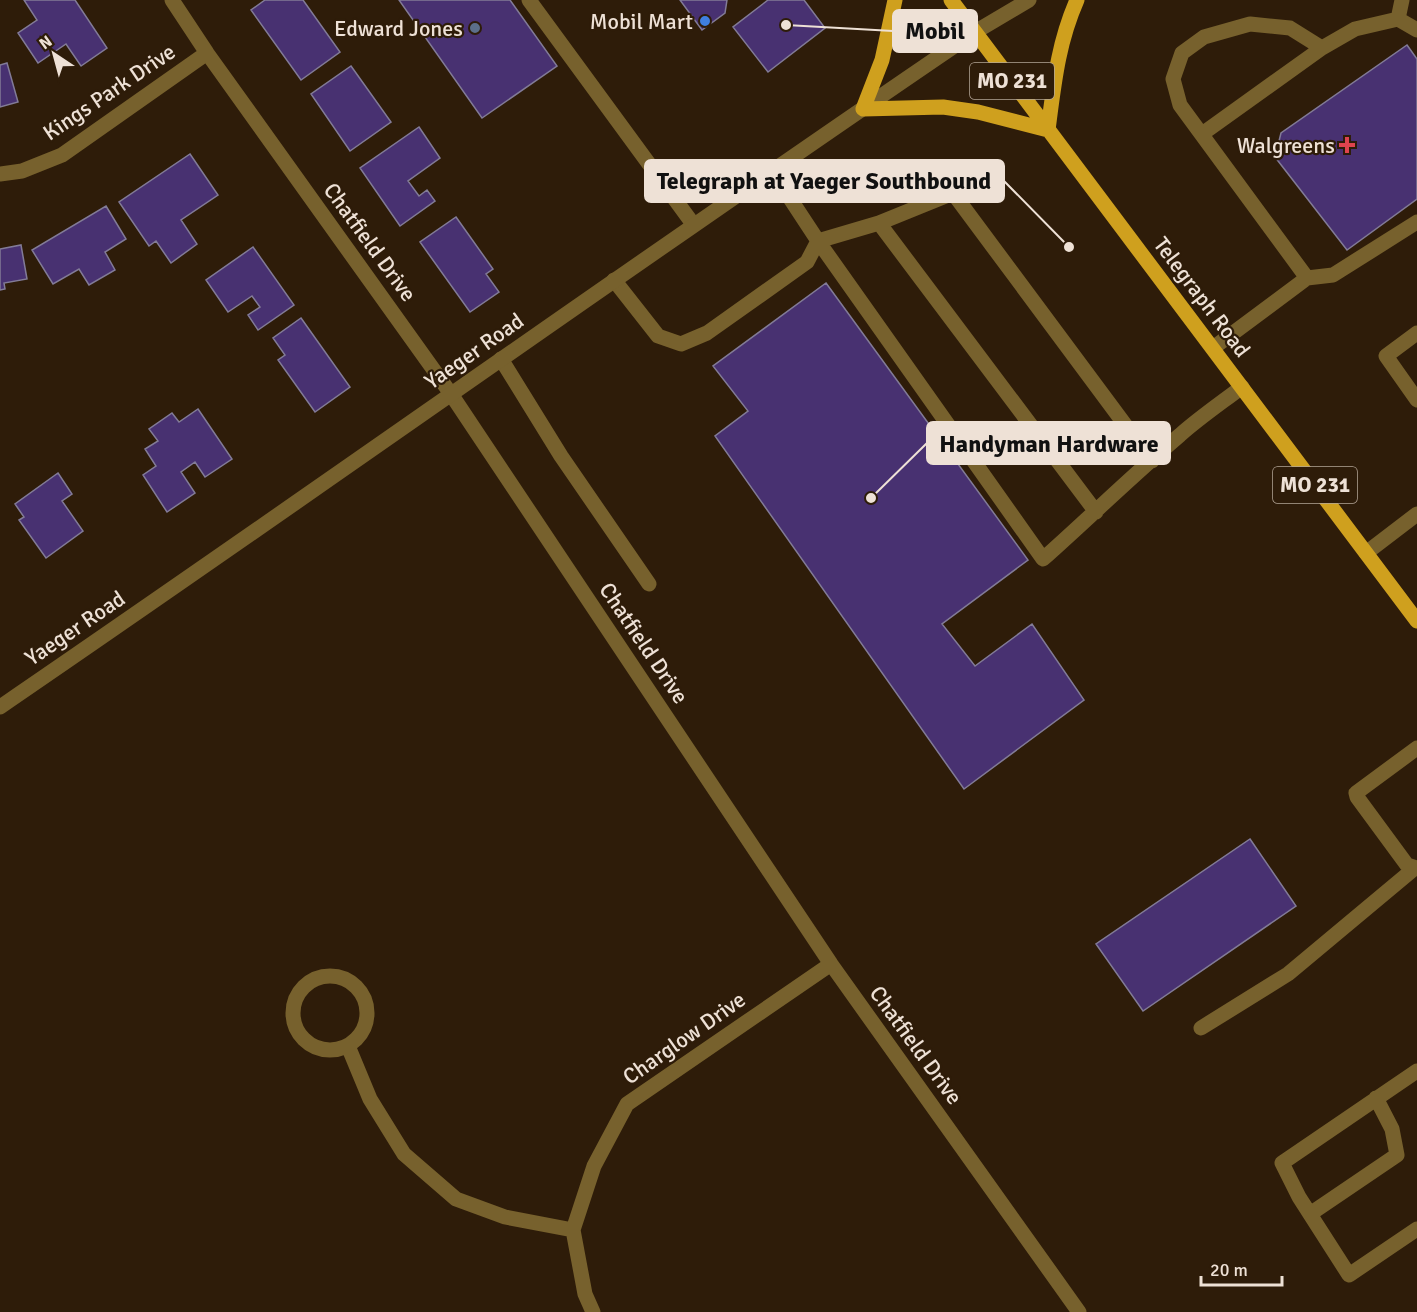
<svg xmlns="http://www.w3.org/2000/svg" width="1417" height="1312" viewBox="0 0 1417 1312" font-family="Signika,sans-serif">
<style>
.building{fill:#483171;stroke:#827b97;stroke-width:1.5}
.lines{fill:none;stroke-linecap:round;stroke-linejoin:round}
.path{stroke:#948475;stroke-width:4;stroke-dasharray:1.5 4.5;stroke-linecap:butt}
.service{stroke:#77612d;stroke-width:15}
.minor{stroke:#77612d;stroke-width:15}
.tertiary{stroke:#77612d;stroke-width:15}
.primary{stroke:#cfa01e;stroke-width:15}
.shop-dot{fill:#3f7fe0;stroke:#2e1c09;stroke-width:2}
.service-dot{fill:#5c6f8a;stroke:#2e1c09;stroke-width:2}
.health-dot{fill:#e0444e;stroke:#2e1c09;stroke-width:2}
.labels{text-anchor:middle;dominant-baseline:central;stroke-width:4.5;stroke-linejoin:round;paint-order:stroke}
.shield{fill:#2e1c09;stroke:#b4a698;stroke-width:1.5}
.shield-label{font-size:21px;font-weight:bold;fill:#eee1d6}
.poi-label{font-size:22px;fill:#eee1d6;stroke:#2e1c09;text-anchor:end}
.street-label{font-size:22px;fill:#eee1d6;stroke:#2e1c09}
.leader{fill:none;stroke:#eee1d6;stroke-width:2}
.callout-dot{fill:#eee1d6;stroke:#2e1c09;stroke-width:2}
.callout{fill:#eee1d6;stroke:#eee1d6;stroke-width:2}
.callout-label{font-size:24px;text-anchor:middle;font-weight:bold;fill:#111}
</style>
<rect width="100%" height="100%" fill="#2e1c09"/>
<path class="building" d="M 24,0 L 75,0 L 107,48 L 81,66 L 66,44 L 38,63 L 18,33 L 37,20 Z
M 265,0 L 303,0 L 340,52 L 301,80 L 251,10 Z
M 399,0 L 510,0 L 557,66 L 482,118 Z
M 680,0 L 727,0 L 725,13 L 702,30 Z
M 768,0 L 804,0 L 825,28 L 768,72 L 733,27 Z
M 1407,45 L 1417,59 L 1417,199 L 1347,250 L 1275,157 L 1281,133 Z
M 7,63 L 18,102 L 0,107 L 0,65 Z
M 351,66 L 391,122 L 350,151 L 311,94 Z
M 419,127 L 440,158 L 408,181 L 419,196 L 427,190 L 435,201 L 400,226 L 360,168 Z
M 190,154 L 218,195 L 181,220 L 197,244 L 171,263 L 156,241 L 149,246 L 119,202 Z
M 106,206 L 126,239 L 105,252 L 115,270 L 89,285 L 79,269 L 53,284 L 32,250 Z
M 456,217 L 493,269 L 486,274 L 499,292 L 470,312 L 420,242 Z
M 21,245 L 27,279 L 4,283 L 5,289 L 0,290 L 0,249 Z
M 253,247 L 294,305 L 258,330 L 248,315 L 260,307 L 252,296 L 228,312 L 206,280 Z
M 826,283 L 1028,560 L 942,624 L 975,666 L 1032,624 L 1084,700 L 964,789 L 715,436 L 748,411 L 713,366 Z
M 301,318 L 350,387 L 315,412 L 278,360 L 285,355 L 273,338 Z
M 198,409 L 232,459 L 205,477 L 195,462 L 181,472 L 195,493 L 167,512 L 143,475 L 156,466 L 145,449 L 158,441 L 149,429 L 172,413 L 179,422 Z
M 58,473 L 72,494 L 62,501 L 83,531 L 46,558 L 19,520 L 24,517 L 15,504 Z
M 1250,839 L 1296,906 L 1143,1011 L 1096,944 Z"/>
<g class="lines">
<path class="path" d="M 915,42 L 909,33 L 918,26"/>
<path class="service" d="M 529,0 L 693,224
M 1398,19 L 1402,0
M 1202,134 L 1322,48
M 879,223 L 1096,512
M 1307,278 L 1180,105 L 1173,79 L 1182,53 L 1204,37 L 1250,24 L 1290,28 L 1322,48 L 1355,29 L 1398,19 L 1417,30
M 614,280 L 658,336 L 681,344 L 707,333 L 807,262 L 818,241 L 772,171
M 1417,333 L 1386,356 L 1417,400
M 1213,348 L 1307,278 L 1333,275 L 1417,222
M 501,359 L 561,456 L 649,584
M 1152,461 L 953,193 L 879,223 L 818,241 L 1043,559 C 1089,518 1133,475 1180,435 C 1199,418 1221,403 1242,387
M 1366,553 L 1417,514
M 1417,748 L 1356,793 L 1357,797 L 1407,865 L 1417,868
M 1201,1028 L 1288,974 L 1415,868
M 1417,1071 L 1282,1163 L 1299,1197 L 1349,1275 L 1417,1229
M 1310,1214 L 1397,1155 L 1392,1129 L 1376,1098"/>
<path class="minor" d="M 172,0 L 207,53 L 451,394 L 831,964 L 1079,1312
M 975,32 L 1029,0
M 0,174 L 22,171 L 62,155 L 207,53
M293 1013a37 37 0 1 1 74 0a37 37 0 1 1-74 0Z
M 348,1046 L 370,1099 L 404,1154 L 456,1199 L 505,1217 L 573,1230
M 593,1312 L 585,1294 L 573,1230 L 594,1166 L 627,1104 L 831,964"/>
<path class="tertiary" d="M 0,707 C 326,484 648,254 975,32"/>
<path class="primary" d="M 895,0 L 882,60 L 863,109 L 943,107 L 978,112 L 1048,130
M 951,0 L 1417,621
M 1048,130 C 1054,84 1058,43 1077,0"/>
</g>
<circle class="shop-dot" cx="705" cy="21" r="6"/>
<circle class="service-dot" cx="475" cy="28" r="6"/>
<path class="health-dot" d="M1344 136h6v6h6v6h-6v6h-6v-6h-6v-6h6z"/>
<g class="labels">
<g class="shield">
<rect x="970" y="63" width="84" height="36" rx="4.5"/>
<rect x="1273" y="467" width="84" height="36" rx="4.5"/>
</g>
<g class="shield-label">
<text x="1012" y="81">MO 231</text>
<text x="1315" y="485">MO 231</text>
</g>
<g class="poi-label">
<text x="693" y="21">Mobil Mart</text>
<text x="463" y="28">Edward Jones</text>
<text x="1335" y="145">Walgreens</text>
</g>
<g class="street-label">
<text transform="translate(109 92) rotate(-34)">Kings Park Drive</text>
<text transform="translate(370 242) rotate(54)">Chatfield Drive</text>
<text transform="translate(1202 297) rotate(53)">Telegraph Road</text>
<text transform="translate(474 351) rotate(-35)">Yaeger Road</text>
<text transform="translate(75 628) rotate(-34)">Yaeger Road</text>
<text transform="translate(644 643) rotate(56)">Chatfield Drive</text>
<text transform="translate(684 1038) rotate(-35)">Charglow Drive</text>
<text transform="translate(916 1045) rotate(54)">Chatfield Drive</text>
</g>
</g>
<path class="leader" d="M786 25L893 31M1069 247L1004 181M871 498L927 443"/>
<g class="callout-dot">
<circle cx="786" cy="25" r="6"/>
<circle cx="1069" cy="247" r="6"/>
<circle cx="871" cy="498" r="6"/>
</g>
<g class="callout">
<rect x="893" y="10" width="84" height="42" rx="6"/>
<rect x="645" y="160" width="359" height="42" rx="6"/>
<rect x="927" y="422" width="243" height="42" rx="6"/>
</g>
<g class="callout-label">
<text x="935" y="39">Mobil</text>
<text x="824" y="189">Telegraph at Yaeger Southbound</text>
<text x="1049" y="452">Handyman Hardware</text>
</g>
<g transform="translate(54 54) rotate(324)" stroke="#2e1c09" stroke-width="4.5" paint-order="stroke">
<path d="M0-4.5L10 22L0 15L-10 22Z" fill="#eee1d6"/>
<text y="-9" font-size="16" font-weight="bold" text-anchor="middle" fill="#eee1d6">N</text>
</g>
<path d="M1201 1276v9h81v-9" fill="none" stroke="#eee1d6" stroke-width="3"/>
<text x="1210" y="1276" font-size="18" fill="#eee1d6" stroke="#2e1c09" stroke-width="4.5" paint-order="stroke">20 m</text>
</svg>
